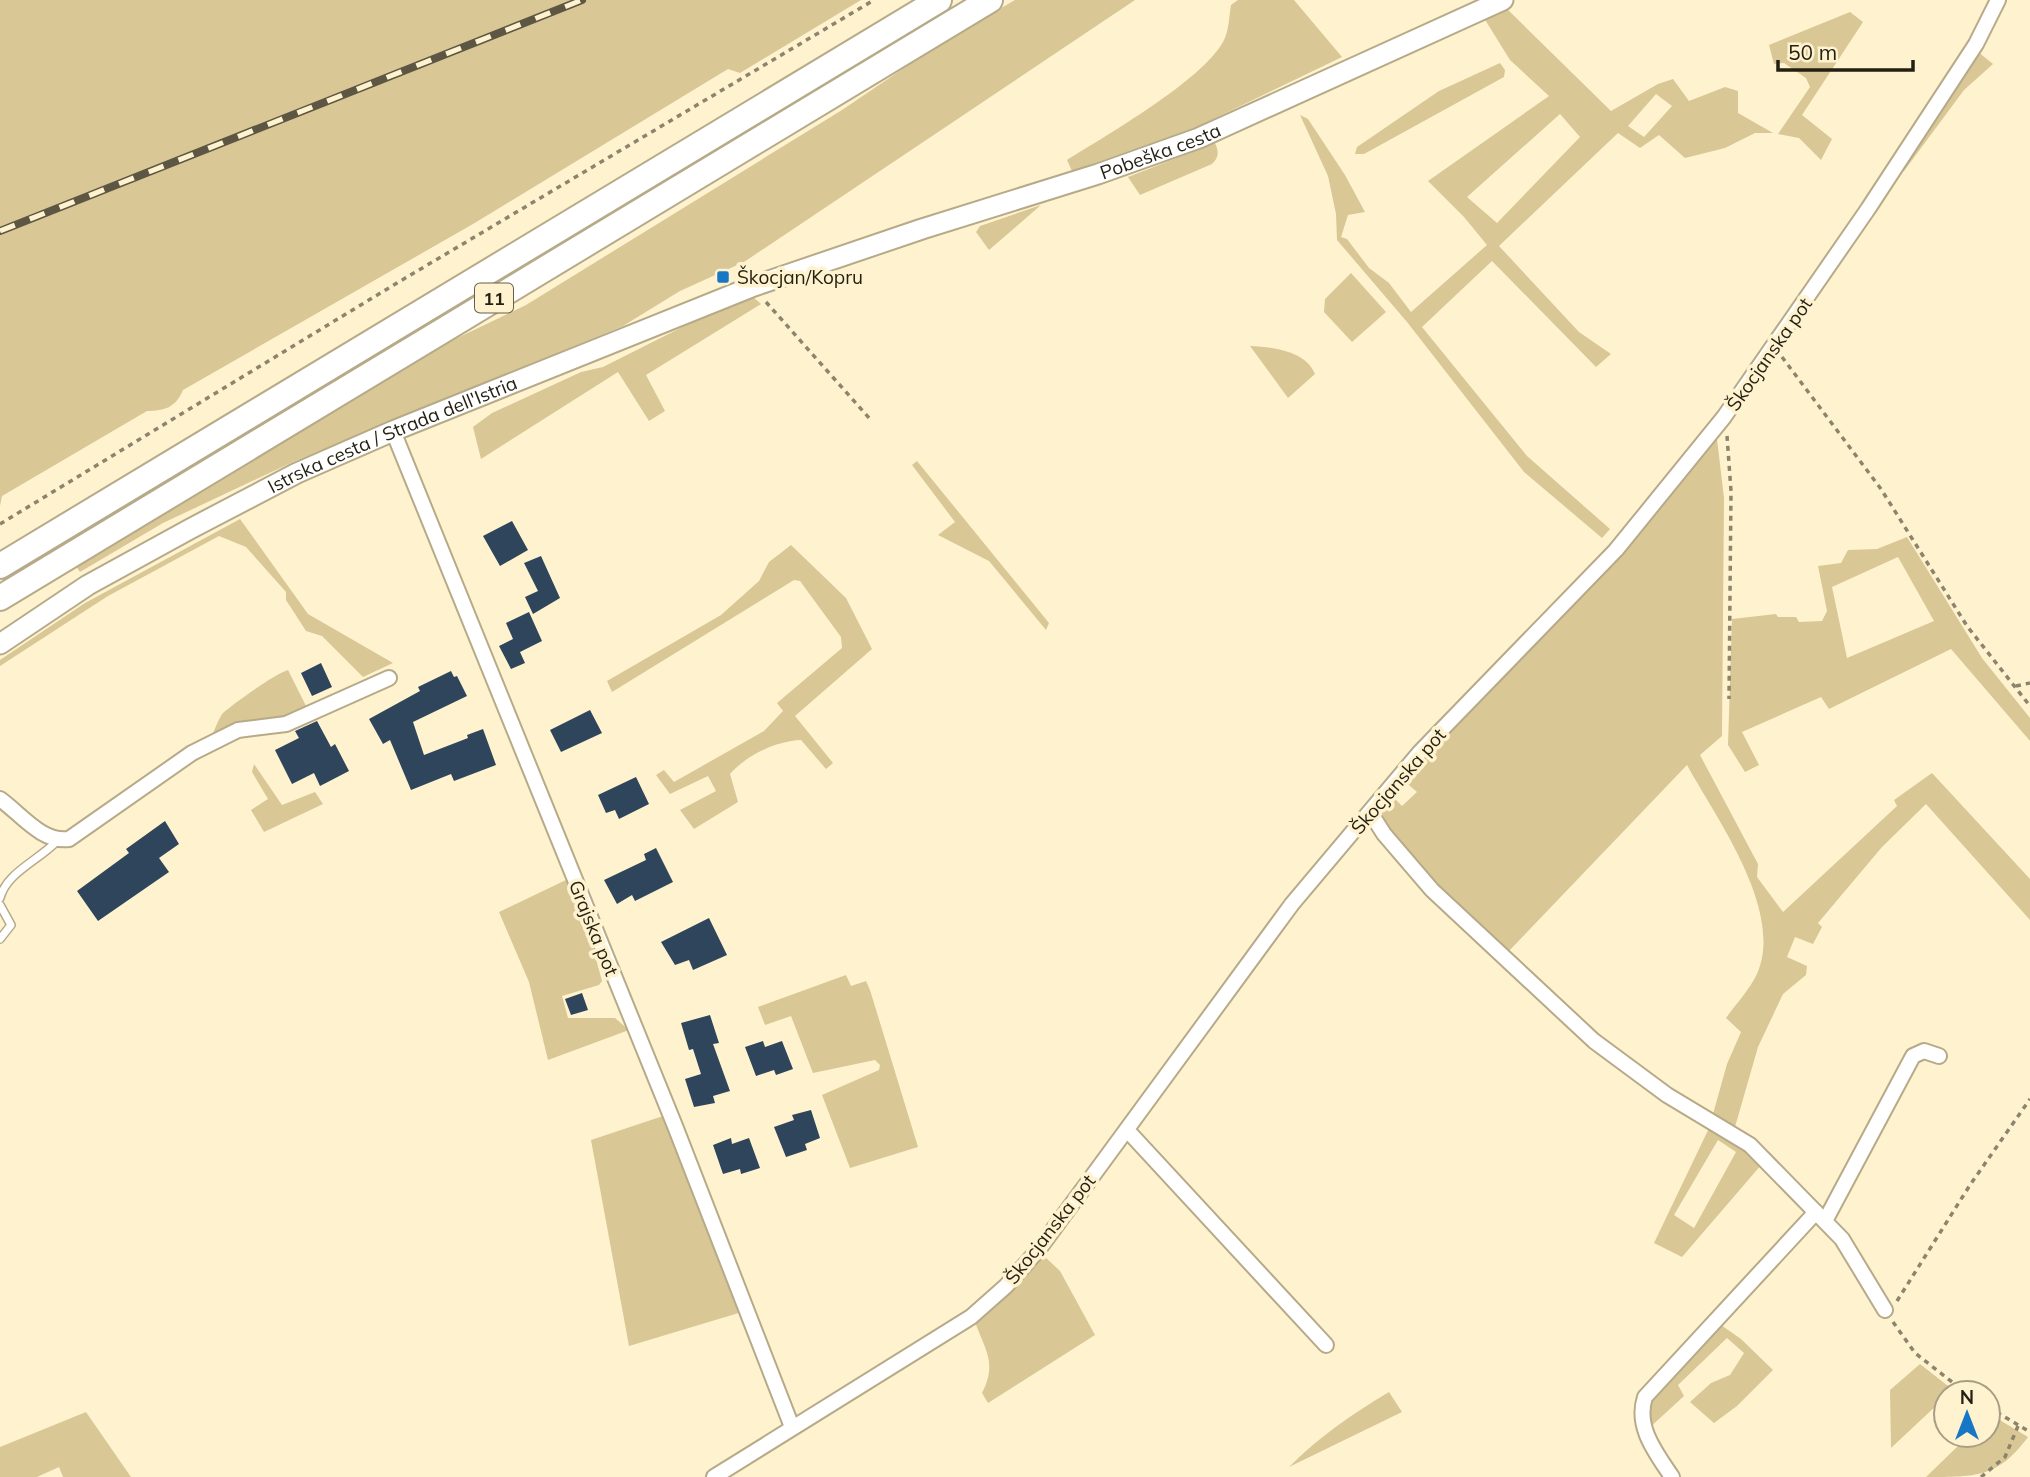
<svg xmlns="http://www.w3.org/2000/svg" width="2030" height="1477" viewBox="0 0 2030 1477" font-family="Mulish,sans-serif">
<style>
.green{fill:#d9c795;fill-rule:evenodd}
.building{fill:#2e455b}
.lines{fill:none;stroke-linecap:round;stroke-linejoin:round}
.service-casing{stroke:#b6aa88;stroke-width:10}
.minor-casing{stroke:#b6aa88;stroke-width:18}
.tertiary-casing{stroke:#b6aa88;stroke-width:23}
.trunk-casing{stroke:#b6aa88;stroke-width:28}
.path{stroke:#8c846c;stroke-width:3.5;stroke-dasharray:5 5;stroke-linecap:butt}
.service{stroke:#fff;stroke-width:7}
.minor{stroke:#fff;stroke-width:14}
.tertiary{stroke:#fff;stroke-width:19}
.trunk{stroke:#fff;stroke-width:24}
.rail-casing{stroke:#5c5643;stroke-width:8}
.rail{stroke:#fff3cf;stroke-width:5;stroke-dasharray:16;stroke-linecap:butt}
.poi-dot{fill:#1877c4;stroke:#fff3cf;stroke-width:2.5}
.labels{text-anchor:middle;dominant-baseline:central;stroke-width:7;stroke-linejoin:round;paint-order:stroke}
.shield{fill:#fff3cf;stroke:#655f4b;stroke-width:2}
.shield-label{font-size:18px;font-weight:bold;fill:#231f12}
.street-label{font-size:19px;fill:#231f12;stroke:#fff3cf}
.poi-label{font-size:19px;fill:#231f12;stroke:#fff3cf;text-anchor:start}
</style>
<rect width="100%" height="100%" fill="#fff3cf"/>
<path class="green" d="M 0,0 L 861,0 L 740,73 L 728,69 L 473,224 L 183,390 C 176,407 165,411 147,411 L 2,496 L 0,506 Z
M 1015,0 L 1135,0 L 744,262 L 680,291 L 623,326 L 293,462 L 163,523 L 80,572 L 75,565 L 430,351 L 526,305 L 842,110 L 941,43 Z
M 1238,0 L 1294,0 L 1342,57 L 1197,127 L 1072,171 L 1067,160 C 1107,135 1201,81 1223,42 C 1229,32 1229,16 1231,5 Z
M 1506,8 L 1611,111 L 1658,84 L 1673,79 L 1689,101 L 1725,87 L 1738,91 L 1738,113 L 1773,133 L 1755,133 L 1725,148 L 1685,158 L 1659,135 L 1640,148 L 1618,133 L 1499,246 L 1579,332 L 1611,354 L 1596,367 L 1492,261 L 1422,327 L 1527,456 L 1610,529 L 1602,538 L 1524,472 L 1407,322 L 1337,240 L 1336,214 L 1328,176 L 1300,115 L 1308,119 L 1345,175 L 1365,212 L 1348,215 L 1341,237 L 1347,239 L 1369,268 L 1389,283 L 1411,312 L 1487,245 L 1464,217 L 1428,181 L 1549,96 L 1510,60 L 1484,18 ZM 1656,94 L 1672,106 L 1644,137 L 1628,126 ZM 1560,114 L 1580,137 L 1497,223 L 1467,197 Z
M 1850,12 L 1863,22 L 1802,115 L 1832,139 L 1821,160 L 1799,138 L 1778,134 L 1810,87 L 1806,78 L 1784,63 L 1774,64 L 1769,45 Z
M 1977,51 L 1993,64 L 1964,90 L 1904,171 L 1899,170 Z
M 1500,63 L 1505,70 L 1504,77 L 1364,154 L 1355,154 L 1357,147 L 1439,91 Z
M 1215,143 C 1219,152 1219,157 1212,164 L 1140,195 L 1128,177 Z
M 1041,205 L 989,250 L 976,232 L 980,226 Z
M 1351,273 L 1386,312 L 1352,342 L 1324,312 L 1325,299 Z
M 752,296 L 761,304 L 646,375 L 665,411 L 649,421 L 618,372 L 481,459 L 473,427 L 492,413 L 581,372 L 603,367 L 720,308 Z
M 1250,346 C 1273,347 1306,351 1315,374 L 1288,398 Z
M 1717,439 L 1724,498 L 1722,736 L 1700,755 L 1758,864 L 1757,877 L 1783,912 L 1897,806 L 1894,800 L 1932,773 L 2030,879 L 2030,920 L 1926,804 L 1882,847 L 1818,923 L 1822,927 L 1813,944 L 1795,937 L 1787,957 L 1807,966 L 1806,975 L 1783,994 L 1758,1047 L 1735,1127 L 1713,1114 L 1727,1064 L 1741,1032 L 1726,1018 C 1736,1004 1750,989 1757,974 C 1785,911 1716,818 1687,765 L 1508,952 C 1469,916 1398,859 1381,811 L 1390,794 L 1402,806 L 1417,792 L 1403,780 L 1647,521 Z
M 917,461 L 1049,623 L 1046,630 L 989,561 L 938,535 L 955,522 L 912,465 Z
M 240,519 L 308,614 L 393,663 L 363,677 L 322,636 L 306,631 L 286,600 L 286,592 L 246,547 L 219,536 L 108,596 L 0,666 L 0,660 L 85,603 Z
M 1907,537 L 1982,658 L 2030,718 L 2030,741 L 1951,649 L 1829,709 L 1821,697 L 1742,732 L 1759,765 L 1745,772 L 1728,745 L 1732,619 L 1776,614 L 1778,617 L 1796,617 L 1799,622 L 1822,621 L 1827,611 L 1818,566 L 1841,563 L 1848,550 L 1877,549 ZM 1898,557 L 1934,621 L 1847,658 L 1832,587 Z
M 791,545 L 846,598 L 872,649 L 795,716 L 833,763 L 826,769 L 801,740 C 776,741 747,755 730,774 L 738,802 L 694,829 L 680,810 L 716,791 L 708,776 L 670,794 L 656,775 L 664,770 L 674,782 L 764,731 L 783,711 L 777,703 L 842,648 L 841,637 L 800,581 L 794,580 L 612,692 L 607,681 L 721,615 L 759,581 L 769,562 Z
M 288,670 L 306,706 C 278,724 243,719 213,733 C 216,727 219,718 223,713 C 233,704 276,673 288,670 Z
M 254,764 L 282,805 L 315,792 L 323,804 L 264,832 L 251,810 L 268,799 L 252,772 Z
M 568,879 L 588,929 L 602,981 L 599,985 L 562,996 L 568,1018 L 615,1018 L 629,1030 L 548,1060 L 529,982 L 499,912 Z
M 846,975 L 851,986 L 866,981 L 870,990 L 918,1147 L 850,1168 L 822,1095 L 879,1070 L 880,1065 L 875,1060 L 813,1073 L 791,1016 L 765,1025 L 758,1007 Z
M 663,1116 L 742,1312 L 629,1346 L 591,1140 Z
M 1711,1124 L 1762,1164 L 1682,1257 L 1654,1243 ZM 1718,1140 L 1736,1152 L 1694,1228 L 1674,1215 Z
M 1044,1256 L 1060,1271 L 1095,1335 L 988,1403 L 982,1393 C 997,1363 986,1352 975,1322 L 1009,1293 Z
M 1721,1325 L 1741,1339 L 1773,1370 L 1737,1406 L 1714,1423 L 1690,1402 L 1711,1383 L 1730,1375 L 1744,1353 L 1727,1338 L 1678,1385 L 1684,1396 L 1647,1430 L 1648,1399 Z
M 1920,1364 L 1957,1393 L 1946,1393 L 1946,1411 L 1939,1403 L 1891,1448 L 1890,1390 Z
M 1389,1392 L 1402,1412 L 1289,1467 C 1320,1436 1352,1414 1389,1392 Z
M 86,1412 L 131,1477 L 63,1477 L 59,1467 L 37,1477 L 0,1477 L 0,1447 Z
M 1988,1413 L 2028,1437 C 1998,1477 1978,1477 1926,1477 L 1958,1446 L 1958,1435 L 1988,1435 Z"/>
<path class="building" d="M 512,521 L 528,550 L 500,566 L 483,536 Z
M 541,556 L 560,598 L 533,614 L 525,597 L 538,591 L 524,563 Z
M 529,612 L 542,641 L 520,652 L 525,663 L 511,669 L 499,646 L 513,639 L 506,623 Z
M 321,663 L 332,687 L 312,696 L 301,673 Z
M 451,671 L 454,677 L 457,676 L 467,696 L 413,722 L 424,755 L 468,738 L 467,735 L 483,729 L 496,765 L 454,781 L 451,774 L 411,790 L 390,740 L 383,744 L 369,719 L 420,691 L 418,687 Z
M 590,710 L 602,733 L 561,752 L 550,730 Z
M 317,721 L 331,747 L 335,744 L 349,771 L 320,786 L 314,773 L 292,784 L 275,750 L 299,738 L 295,731 Z
M 636,777 L 649,804 L 619,819 L 615,810 L 606,813 L 598,795 Z
M 165,821 L 179,844 L 159,858 L 169,872 L 98,921 L 77,891 L 129,853 L 126,849 Z
M 656,848 L 673,882 L 635,901 L 632,895 L 617,904 L 604,880 L 646,860 L 644,854 Z
M 709,918 L 727,955 L 693,970 L 689,960 L 675,965 L 661,942 Z
M 582,993 L 588,1010 L 571,1015 L 565,999 Z
M 710,1015 L 719,1043 L 713,1044 L 730,1091 L 713,1096 L 715,1103 L 694,1107 L 685,1079 L 701,1074 L 693,1049 L 689,1050 L 681,1023 Z
M 763,1041 L 765,1047 L 782,1041 L 793,1069 L 776,1075 L 774,1070 L 756,1076 L 745,1047 Z
M 811,1110 L 820,1138 L 805,1144 L 807,1150 L 786,1157 L 774,1127 L 794,1120 L 792,1115 Z
M 731,1138 L 732,1144 L 749,1138 L 760,1168 L 741,1174 L 740,1169 L 723,1174 L 713,1145 Z"/>
<g class="lines">
<defs>
<path id="service" d="M 0,898 C 6,873 39,860 57,841
M 0,905 L 11,925 L 0,939"/>
<path id="minor" d="M 393,431 L 675,1126 L 792,1427
M 0,799 C 21,814 42,843 69,839 L 192,753 L 238,730 L 286,724 L 389,678
M 1370,812 L 1384,834 L 1432,890 L 1594,1041 L 1667,1095 L 1750,1145 L 1842,1239 L 1885,1310
M 1127,1130 L 1326,1345
M 1825,1221 L 1913,1056 L 1924,1051 L 1939,1056
M 714,1477 L 971,1317 L 1006,1286 L 1039,1249 L 1292,904 L 1420,752 L 1616,550 L 1724,417 L 1868,209 L 1976,44 L 1998,0
M 1672,1477 C 1656,1453 1635,1427 1645,1397 L 1816,1212"/>
<g id="tertiary">
<path id="s1" d="M 0,644 L 88,585 L 190,529 L 297,473 L 393,431 L 754,286 L 922,229 L 1098,174 L 1199,138 L 1503,0"/>
</g>
<path id="trunk" d="M 0,566 L 939,0
M 0,598 L 990,0"/>
</defs>
<use href="#service" class="service-casing"/>
<use href="#minor" class="minor-casing"/>
<use href="#tertiary" class="tertiary-casing"/>
<use href="#trunk" class="trunk-casing"/>
<path class="path" d="M 766,302 L 870,419
M 1782,357 L 1881,489 L 1967,626 L 2030,706
M 1727,436 L 1731,491 L 1729,699
M 0,524 L 397,283 L 874,0
M 2016,686 L 2030,683
M 1897,1301 L 1970,1185 L 2030,1099
M 1893,1322 L 1915,1353 L 1966,1393
M 1988,1407 L 2030,1432
M 1981,1477 L 2005,1457 L 2018,1426"/>
<use href="#service" class="service"/>
<use href="#minor" class="minor"/>
<use href="#tertiary" class="tertiary"/>
<use href="#trunk" class="trunk"/>
<defs>
<path id="rail" d="M 0,231 L 582,0"/>
</defs>
<use href="#rail" class="rail-casing"/>
<use href="#rail" class="rail"/>
</g>
<rect class="poi-dot" x="716" y="270" width="14" height="14" rx="3.5"/>
<g class="labels">
<rect class="shield" x="475" y="283.5" width="38" height="29" rx="5"/>
<g class="shield-label">
<text x="494" y="298">11</text>
</g>
<g class="street-label">
<text stroke="none"><textPath href="#s1" startOffset="1265">Pobeška cesta</textPath></text>
<text transform="translate(1769 354) rotate(-55)">Škocjanska pot</text>
<text stroke="none"><textPath href="#s1" startOffset="446">Istrska cesta / Strada dell'Istria</textPath></text>
<text transform="translate(1398 781) rotate(-49)">Škocjanska pot</text>
<text transform="translate(594 928) rotate(68)">Grajska pot</text>
<text transform="translate(1050 1229) rotate(-52)">Škocjanska pot</text>
</g>
<g class="poi-label">
<text x="737" y="277">Škocjan/Kopru</text>
</g>
</g>
<g transform="translate(1967 1414)"><circle r="33" fill="#fff3cf" stroke="#a79e83" stroke-width="2"/>
<path d="M0-5L12 26L0 18L-12 26Z" fill="#1877c4"/>
<text y="-10" font-size="19" font-weight="bold" text-anchor="middle" fill="#231f12">N</text>
</g>
<path d="M1778 60v10h135v-10" fill="none" stroke="#231f12" stroke-width="3.5"/>
<text x="1788" y="60" font-size="21" fill="#231f12" stroke="#fff3cf" stroke-width="5" paint-order="stroke">50 m</text>
</svg>
